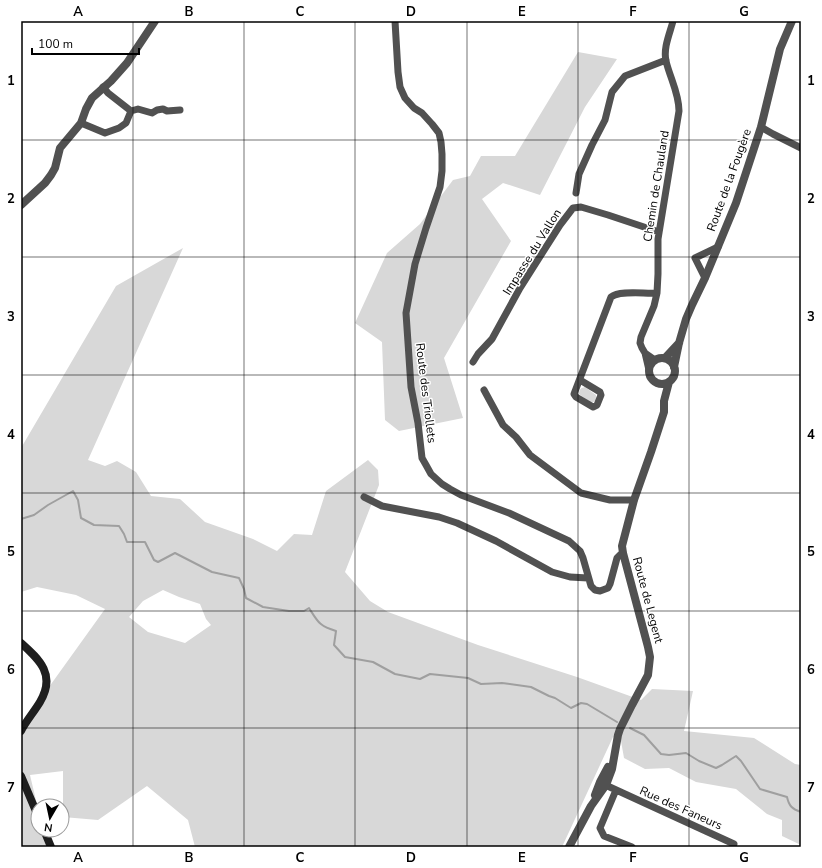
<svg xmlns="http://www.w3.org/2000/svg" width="822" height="868" viewBox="0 0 822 868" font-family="'Nunito Sans',sans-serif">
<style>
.green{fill:#d8d8d8;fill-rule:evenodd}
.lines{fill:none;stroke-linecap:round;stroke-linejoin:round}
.stream{stroke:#9f9f9f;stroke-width:2}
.minor{stroke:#515151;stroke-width:7}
.tertiary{stroke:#515151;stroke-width:8}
.secondary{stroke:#1e1e1e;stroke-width:8}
.grid{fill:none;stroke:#000;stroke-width:1;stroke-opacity:0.55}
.labels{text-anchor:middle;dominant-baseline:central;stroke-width:3;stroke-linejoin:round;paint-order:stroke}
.street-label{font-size:12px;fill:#000;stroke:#fff}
.neatline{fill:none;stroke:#000;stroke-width:1.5}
.grid-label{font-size:13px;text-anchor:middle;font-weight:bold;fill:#000}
</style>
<rect width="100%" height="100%" fill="#fff"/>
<path class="green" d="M 578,52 L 617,59 L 585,107 L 540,195 L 503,183 L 482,199 L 511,241 L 444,358 L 463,418 L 399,431 L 385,420 L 382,342 L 355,323 L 387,253 L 420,224 L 453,180 L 470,176 L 481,156 L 515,156 Z
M 183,248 L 88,460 L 105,466 L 117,461 L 136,472 L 151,496 L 180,499 L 205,522 L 253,539 L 277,551 L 294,534 L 312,535 L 326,491 L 368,460 L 378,470 L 379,485 L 345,572 L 370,601 L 388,612 L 478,645 L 577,677 L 641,700 L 652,689 L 693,691 L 684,731 L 754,738 L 795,764 L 801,765 L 801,845 L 782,836 L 782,820 L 767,814 L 736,789 L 696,782 L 669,768 L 645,769 L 624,758 L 621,741 L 613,737 L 562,847 L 195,847 L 188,820 L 147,786 L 98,820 L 63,817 L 63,771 L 30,775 L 38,809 L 38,830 L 43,830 L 48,847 L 21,847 L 21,726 L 105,609 L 76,595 L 37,587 L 21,592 L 21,448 L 116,286 ZM 163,590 L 179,597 L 200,604 L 206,619 L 211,625 L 185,643 L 148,632 L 129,617 L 143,601 Z
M 585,387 L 596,395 C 596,400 595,402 591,403 L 579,394 C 579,389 581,388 585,387 Z"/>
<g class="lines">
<path class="stream" d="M 21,519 L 34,515 L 48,505 L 73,491 L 78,500 L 81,518 L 94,525 L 119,526 L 124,534 L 127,542 L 145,542 L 154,560 L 158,562 L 175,553 L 212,572 L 239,578 L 244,589 L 246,598 L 263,607 L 289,611 L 304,611 L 309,608 C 318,622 319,626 336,631 L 334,645 L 345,657 L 373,662 L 395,674 L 420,679 L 430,674 L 468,678 L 481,684 L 502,683 L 531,687 L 549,696 L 555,698 L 571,708 L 581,703 L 587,704 L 617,722
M 630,728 L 644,735 L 661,754 L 669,755 L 686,753 L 699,761 L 716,768 L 722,765 L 736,756 L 741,761 L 760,789 L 787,797 C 789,806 792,809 801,812"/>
<path class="minor" d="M 395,21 L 398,72 L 400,87 L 405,98 L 414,108 L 422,113 L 432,124 L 439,133 L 441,142 L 442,154 L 442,171 L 440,187 L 426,228 L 415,264 L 406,313 L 411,387 L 418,423 L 422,458 L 426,465 L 431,474 L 442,484 L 450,489 L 461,495 L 509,513 L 569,541 L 580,551 L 583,558 L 591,586 L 595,590 L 600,591 L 608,588 L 610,584 L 617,558 L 620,555 L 623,553
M 131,111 L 138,109 L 152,113 L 157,110 L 163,109 L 167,111 L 180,110
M 81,123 L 105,133 L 119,128 L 126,123 L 131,111 L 108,93 L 103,87
M 761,127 L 773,134 L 801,148
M 576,193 L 579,174 L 592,145 L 605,120 L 612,92 L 625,76 L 666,60
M 705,278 L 695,258 L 718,247
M 645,353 L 649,370
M 655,360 L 645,353 L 642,348 L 640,343 L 641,337 L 654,306 L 657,293 L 658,274 L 658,239 L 679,111 C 679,93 670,78 666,61 C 663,48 670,33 673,21
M 473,362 L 478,354 L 492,339 L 520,288 L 560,225 L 573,208 L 581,207 L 608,215 L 659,232
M 580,380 L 600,392 L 601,395 L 597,405 L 593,407 L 576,397 L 574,394 L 611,297 C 620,290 645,294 657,293
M 484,390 L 503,425 L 516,437 L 530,455 L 581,493 L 610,500 L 634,500
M 364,497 L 382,506 L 439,517 L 457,523 L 496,541 L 552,572 L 570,577 L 588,578
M 601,783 L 734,844 L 733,847
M 616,790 L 600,828 L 604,836 L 632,847"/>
<path class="tertiary" d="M 21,205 L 45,183 L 51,175 L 55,168 L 60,148 L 81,123 L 86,109 L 92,98 L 111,81 L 127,63 L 155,21
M 665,358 L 679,343
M649 371a13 13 0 1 1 26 0a13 13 0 1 1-26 0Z
M 674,367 L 679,343 L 686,319 L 692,305 L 705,278 L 736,203 L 761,127 L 780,49 L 792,21
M 595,795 L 600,782 L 608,767
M 569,847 L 591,806 L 606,785 L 612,769 L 618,735 L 620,729 L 632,705 L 648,675 L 650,657 L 648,647 L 623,553 L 622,546 L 634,500 L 651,452 L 664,412 L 664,401 L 669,382"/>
<path class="secondary" d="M 21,643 C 40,660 56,675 40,702 C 34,712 26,721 21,731
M 21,776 L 38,816
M 44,830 L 51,847"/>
</g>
<path class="grid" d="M 133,21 L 133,847M 244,21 L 244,847M 355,21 L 355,847M 467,21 L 467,847M 578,21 L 578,847M 689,21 L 689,847M 21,140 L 801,140M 21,257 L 801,257M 21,375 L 801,375M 21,493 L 801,493M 21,611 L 801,611M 21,728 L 801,728"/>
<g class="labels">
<g class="street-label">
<text transform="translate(729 180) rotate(-70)">Route de la Fougère</text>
<text transform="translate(656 186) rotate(-81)">Chemin de Chauland</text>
<text transform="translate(532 252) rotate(-58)">Impasse du Vallon</text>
<text transform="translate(426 393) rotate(83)">Route des Triollets</text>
<text transform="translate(648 600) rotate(75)">Route de Legent</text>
<text transform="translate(681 808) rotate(24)">Rue des Faneurs</text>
</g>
</g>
<rect width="822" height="868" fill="none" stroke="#ffffff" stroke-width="44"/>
<g transform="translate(50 818) rotate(189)"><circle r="19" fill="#ffffff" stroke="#999999"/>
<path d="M0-3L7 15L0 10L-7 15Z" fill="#000000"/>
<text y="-6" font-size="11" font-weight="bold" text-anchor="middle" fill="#000000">N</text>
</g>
<path d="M32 48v6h107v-6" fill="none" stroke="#000000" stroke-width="2"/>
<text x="38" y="48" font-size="12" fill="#000000" stroke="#ffffff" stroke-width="3" paint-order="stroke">100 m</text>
<rect x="22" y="22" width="778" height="824" class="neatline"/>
<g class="grid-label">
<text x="78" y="16">A</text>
<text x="189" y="16">B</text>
<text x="300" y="16">C</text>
<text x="411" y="16">D</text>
<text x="522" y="16">E</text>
<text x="633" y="16">F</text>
<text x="744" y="16">G</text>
<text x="11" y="85">1</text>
<text x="811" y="85">1</text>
<text x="11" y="203">2</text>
<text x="811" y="203">2</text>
<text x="11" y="321">3</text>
<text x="811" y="321">3</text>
<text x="11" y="439">4</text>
<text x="811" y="439">4</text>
<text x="11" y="556">5</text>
<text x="811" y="556">5</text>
<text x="11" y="674">6</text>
<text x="811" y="674">6</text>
<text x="11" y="792">7</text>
<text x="811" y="792">7</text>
<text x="78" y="862">A</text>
<text x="189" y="862">B</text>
<text x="300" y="862">C</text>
<text x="411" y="862">D</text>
<text x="522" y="862">E</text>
<text x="633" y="862">F</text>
<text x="744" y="862">G</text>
</g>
</svg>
